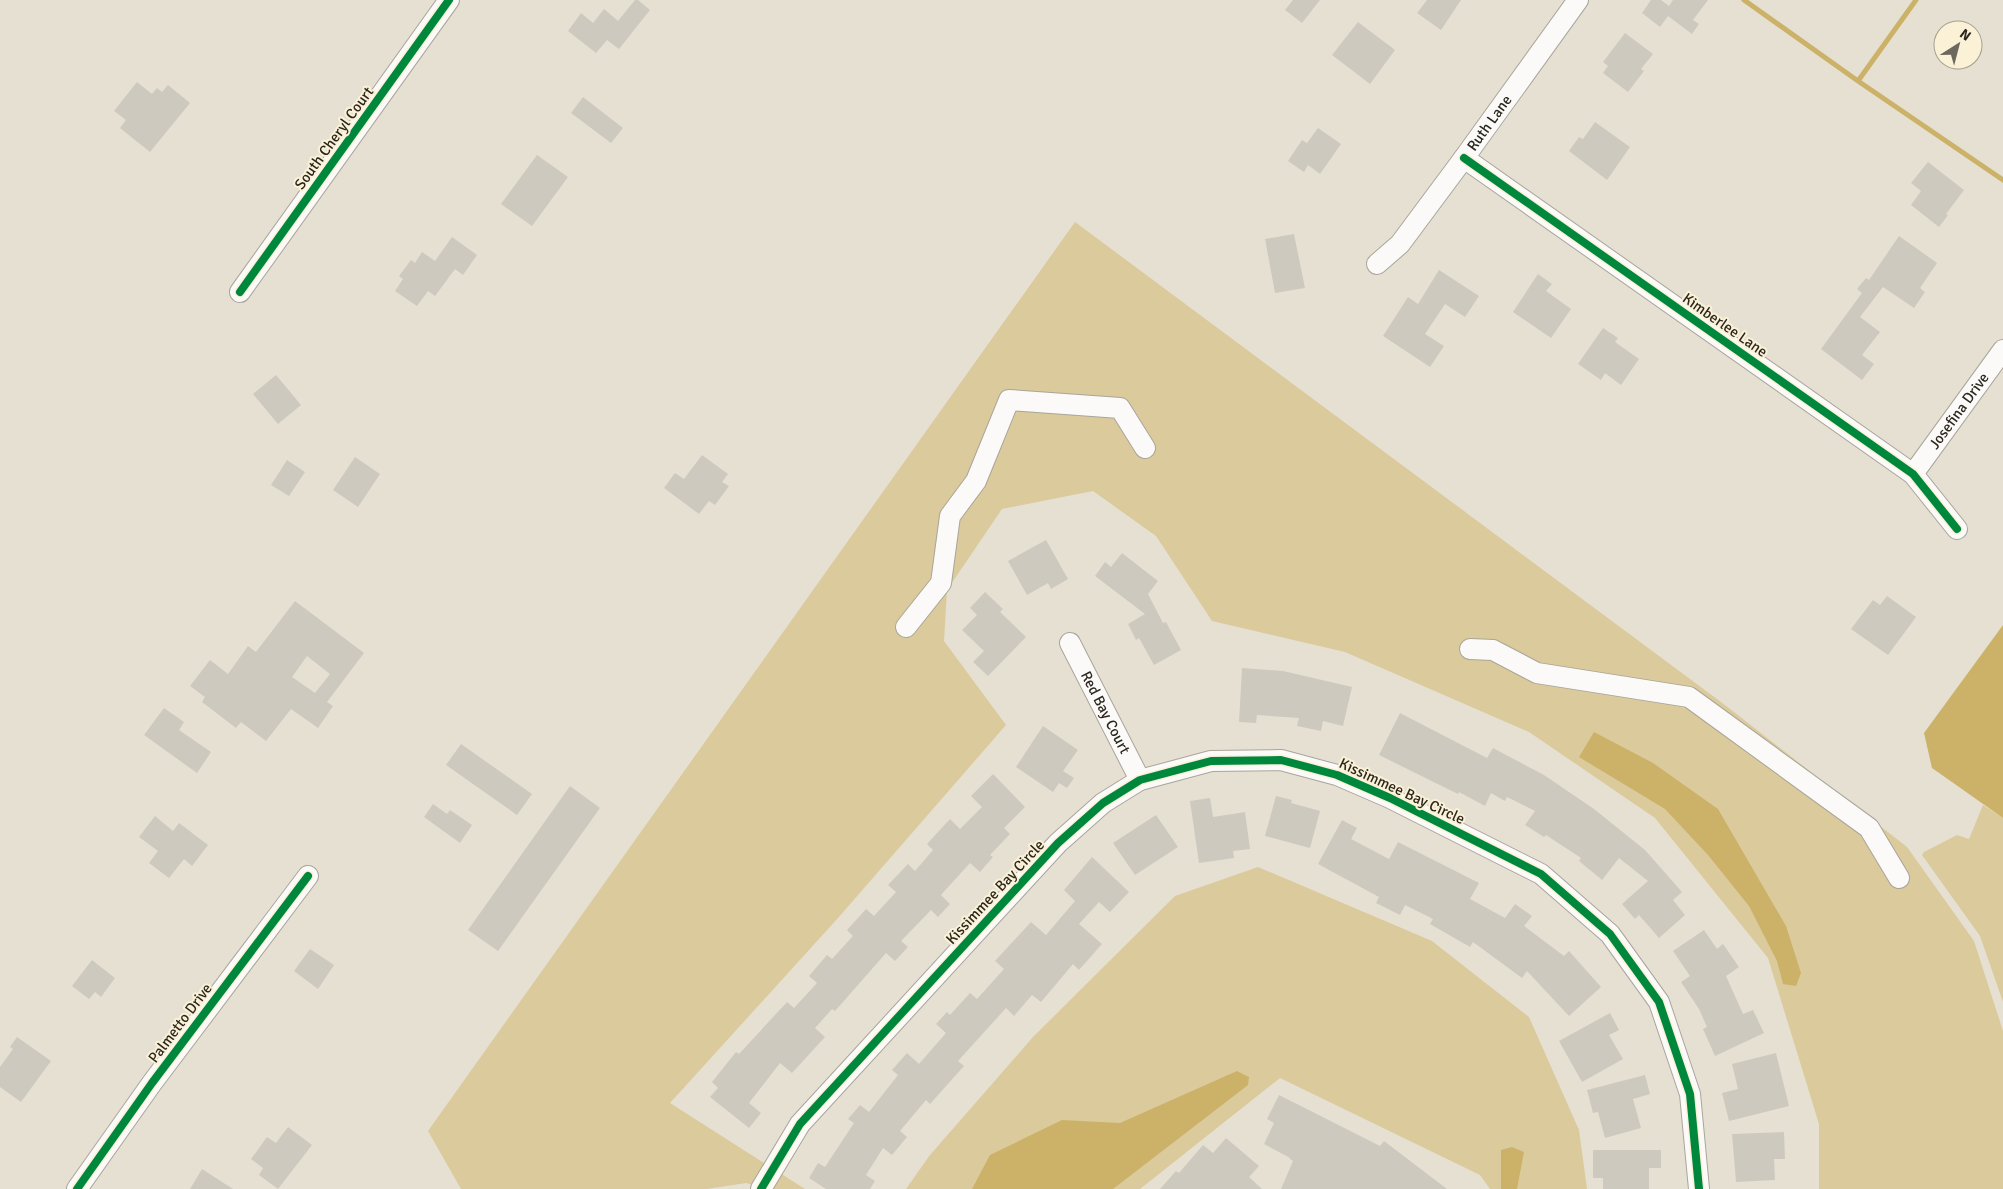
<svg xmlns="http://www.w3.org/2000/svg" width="2003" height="1189" viewBox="0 0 2003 1189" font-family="Signika,sans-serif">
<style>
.green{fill:#dbca9b}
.water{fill:#ccb268}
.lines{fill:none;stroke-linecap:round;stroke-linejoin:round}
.stream{stroke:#ccb268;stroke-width:5}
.building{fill:#cdc9be;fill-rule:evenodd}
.minor-casing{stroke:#a9a59a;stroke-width:22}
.minor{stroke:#fbfaf8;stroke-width:20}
.cycleway-casing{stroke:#faf1d7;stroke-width:11}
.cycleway{stroke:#00873e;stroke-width:8}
.labels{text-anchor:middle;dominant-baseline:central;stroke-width:4;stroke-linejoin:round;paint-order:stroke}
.street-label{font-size:15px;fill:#2b271e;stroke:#faf1d7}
</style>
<rect width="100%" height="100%" fill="#e5e0d2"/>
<path class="green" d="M 1075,222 L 1725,705 L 1907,847 L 1974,941 L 2003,1031 L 2003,1189 L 1819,1189 L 1819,1124 L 1768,958 L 1655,818 L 1529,732 L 1345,652 L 1212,621 L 1156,536 L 1093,491 L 1002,509 L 947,590 L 944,641 L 1006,725 L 838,918 L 670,1103 L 805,1189 L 768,1189 L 746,1183 L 707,1189 L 461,1189 L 428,1131 Z
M 1983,805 L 2003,818 L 2003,1002 L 1980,936 L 1922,855 L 1924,852 L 1957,835 L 1969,839 Z
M 1258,867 L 1432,941 L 1529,1017 L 1579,1130 L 1587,1189 L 1490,1189 L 1480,1175 L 1280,1078 L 1140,1189 L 906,1189 L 930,1155 L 1033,1037 L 1175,896 Z"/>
<path class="water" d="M 2003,625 L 2003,818 L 1932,768 L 1924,733 Z
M 1594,732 L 1653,763 L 1718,809 L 1786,926 L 1801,973 L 1796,986 L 1783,984 L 1777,961 L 1749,906 L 1708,855 L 1665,809 L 1579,757 Z
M 1237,1071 L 1249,1077 L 1248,1085 L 1113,1189 L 972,1189 L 990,1155 L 1062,1120 L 1120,1123 Z
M 1512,1147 L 1524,1152 L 1517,1189 L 1501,1189 L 1501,1150 Z"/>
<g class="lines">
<path class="stream" d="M 1744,0 L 1858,81 L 2003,180
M 1858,81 L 1916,0"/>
</g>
<path class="building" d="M 635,0 L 638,0 L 650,10 L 619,49 L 607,40 L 596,53 L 568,31 L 581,13 L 593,23 L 604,9 L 618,21 Z
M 1293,0 L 1320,0 L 1302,23 L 1285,10 Z
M 1427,0 L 1461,0 L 1441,30 L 1417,13 Z
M 1651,0 L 1661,0 L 1669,6 L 1673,0 L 1708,0 L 1693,20 L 1699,24 L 1692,34 L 1668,16 L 1660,27 L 1642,13 Z
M 1358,22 L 1395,50 L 1370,84 L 1332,55 Z
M 1625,33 L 1653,54 L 1641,69 L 1644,71 L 1628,92 L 1603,73 L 1608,66 L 1603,62 Z
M 137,82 L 152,94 L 157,88 L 162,92 L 168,85 L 190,103 L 150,152 L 120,128 L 126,120 L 114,111 Z
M 583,97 L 623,128 L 611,143 L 571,113 Z
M 1595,122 L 1630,147 L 1607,180 L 1569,151 L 1579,137 L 1583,139 Z
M 1318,128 L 1341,144 L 1320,174 L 1308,165 L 1304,172 L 1288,161 L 1302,140 L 1307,143 Z
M 537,155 L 568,177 L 532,226 L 501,204 Z
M 1928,162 L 1964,190 L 1946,214 L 1948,215 L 1939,227 L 1911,205 L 1921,191 L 1911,183 Z
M 1294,234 L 1305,288 L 1275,293 L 1265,239 Z
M 1899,236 L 1937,263 L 1920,288 L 1925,292 L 1914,308 L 1883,287 L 1860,317 L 1880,332 L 1862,355 L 1874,364 L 1862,380 L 1821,349 L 1862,293 L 1857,289 L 1866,278 L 1869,280 Z
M 452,237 L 477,255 L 463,275 L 455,269 L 435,296 L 428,291 L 417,306 L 395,291 L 403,279 L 399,276 L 411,260 L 415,263 L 422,252 L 435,261 Z
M 1439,270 L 1479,296 L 1465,317 L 1445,304 L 1425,334 L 1444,346 L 1430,367 L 1383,336 L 1408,297 L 1418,304 Z
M 1538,274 L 1552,284 L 1546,291 L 1571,309 L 1551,338 L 1513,312 Z
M 1603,328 L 1618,338 L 1615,342 L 1639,359 L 1621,385 L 1605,373 L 1601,380 L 1578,364 Z
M 276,375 L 301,405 L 278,424 L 253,394 Z
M 702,455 L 728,474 L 722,482 L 729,486 L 715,505 L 709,501 L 699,514 L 664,488 L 675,473 L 684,479 Z
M 355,457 L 380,474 L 358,507 L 333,490 Z
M 287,460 L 305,472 L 289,496 L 271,485 Z
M 1046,540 L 1068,579 L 1051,589 L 1048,583 L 1027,595 L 1008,561 Z
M 1122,553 L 1158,581 L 1148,594 L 1163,623 L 1166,622 L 1181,650 L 1154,665 L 1139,638 L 1136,640 L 1128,624 L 1145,614 L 1095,576 L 1105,562 L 1111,567 Z
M 985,592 L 1003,609 L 1000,612 L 1026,637 L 988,676 L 973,662 L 984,651 L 962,630 L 977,615 L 970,608 Z
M 1887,596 L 1916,617 L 1888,655 L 1851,629 L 1873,600 L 1880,605 Z
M 295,601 L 364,653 L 327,702 L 333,706 L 318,728 L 291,709 L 266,741 L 241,722 L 236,728 L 202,702 L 205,697 L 190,686 L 210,660 L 228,674 L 248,646 L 256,652 ZM 307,656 L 330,674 L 315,693 L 292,677 Z
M 1242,668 L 1283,671 L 1352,687 L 1343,726 L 1323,721 L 1321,731 L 1297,726 L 1299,718 L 1257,715 L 1256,723 L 1239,722 Z
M 164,708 L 184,722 L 179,730 L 211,752 L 197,773 L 144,735 Z
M 1400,713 L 1487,758 L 1493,748 L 1544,775 L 1594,809 L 1645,850 L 1682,892 L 1673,900 L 1685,915 L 1659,938 L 1639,915 L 1635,919 L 1622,904 L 1648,881 L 1619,858 L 1602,880 L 1579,861 L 1581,858 L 1546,835 L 1544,837 L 1525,825 L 1535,811 L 1507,797 L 1505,801 L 1491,793 L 1485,806 L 1459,792 L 1458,794 L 1379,755 Z
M 1043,726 L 1078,750 L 1063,771 L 1074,778 L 1067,788 L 1059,783 L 1053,792 L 1016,767 Z
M 461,744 L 532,794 L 517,815 L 446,765 Z
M 993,774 L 1025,807 L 1004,828 L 1010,834 L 990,855 L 993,857 L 980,872 L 970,863 L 941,895 L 950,904 L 938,917 L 931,910 L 901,941 L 908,947 L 895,961 L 886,953 L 835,1011 L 832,1009 L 815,1028 L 825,1037 L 792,1073 L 780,1063 L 749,1103 L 761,1113 L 749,1128 L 710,1097 L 718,1088 L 712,1082 L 736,1052 L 739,1054 L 787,1002 L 794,1008 L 817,983 L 809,976 L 827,955 L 832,959 L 853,936 L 847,930 L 866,909 L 874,916 L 896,892 L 888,885 L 908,864 L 915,871 L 933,850 L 927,844 L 950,819 L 960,829 L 982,807 L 971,796 Z
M 570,786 L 600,808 L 498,951 L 468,930 Z
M 1276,796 L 1292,800 L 1291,803 L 1320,811 L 1310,848 L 1265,836 Z
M 1210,798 L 1213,817 L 1245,812 L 1250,849 L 1233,851 L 1234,858 L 1199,863 L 1190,801 Z
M 433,804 L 447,814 L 450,810 L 472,825 L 460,843 L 424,817 Z
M 1156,815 L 1178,847 L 1135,875 L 1113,843 Z
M 155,816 L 173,831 L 179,823 L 208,845 L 192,866 L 184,859 L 169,878 L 149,863 L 158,851 L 139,837 Z
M 1342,820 L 1357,828 L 1351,839 L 1389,859 L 1398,842 L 1479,883 L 1470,899 L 1505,918 L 1515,904 L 1532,916 L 1524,926 L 1564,956 L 1569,951 L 1601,987 L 1569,1016 L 1527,971 L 1522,978 L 1473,942 L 1470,947 L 1430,924 L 1433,919 L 1405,905 L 1400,915 L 1376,903 L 1379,897 L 1318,864 Z
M 1092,857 L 1129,892 L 1110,912 L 1099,902 L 1079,924 L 1102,944 L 1079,970 L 1073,964 L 1041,1002 L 1032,995 L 1014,1016 L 1006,1008 L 958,1061 L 964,1066 L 930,1104 L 926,1100 L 900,1131 L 907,1137 L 892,1155 L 883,1148 L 866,1175 L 875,1181 L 870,1189 L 826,1189 L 809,1178 L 818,1163 L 825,1167 L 854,1123 L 848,1119 L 860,1105 L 869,1112 L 898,1075 L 892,1070 L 907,1053 L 919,1064 L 946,1033 L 936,1024 L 947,1012 L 950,1015 L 970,993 L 977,999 L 1004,969 L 995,961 L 1031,922 L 1046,935 L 1075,901 L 1064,890 Z
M 1704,930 L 1717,949 L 1723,944 L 1739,967 L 1726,976 L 1743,1014 L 1753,1010 L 1764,1033 L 1715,1056 L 1703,1029 L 1707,1027 L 1699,1009 L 1681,982 L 1690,976 L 1673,951 Z
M 310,949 L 334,965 L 318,989 L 294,971 Z
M 92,960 L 115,978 L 101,997 L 95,992 L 89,999 L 72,986 Z
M 1610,1013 L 1619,1030 L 1609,1035 L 1623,1059 L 1582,1082 L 1559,1041 Z
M 17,1037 L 51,1061 L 21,1102 L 0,1087 L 0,1067 L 13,1049 L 10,1047 Z
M 1776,1053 L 1789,1106 L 1729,1121 L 1722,1093 L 1738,1089 L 1732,1064 Z
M 1645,1075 L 1650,1094 L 1633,1099 L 1641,1128 L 1605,1138 L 1598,1112 L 1593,1113 L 1587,1090 Z
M 1279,1095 L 1380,1146 L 1384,1141 L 1447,1189 L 1281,1189 L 1293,1161 L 1290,1159 L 1290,1158 L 1264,1144 L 1274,1123 L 1267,1119 Z
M 288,1127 L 312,1145 L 278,1189 L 259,1175 L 263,1168 L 251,1159 L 267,1137 L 276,1143 Z
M 1784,1132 L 1785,1159 L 1774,1159 L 1775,1180 L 1736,1182 L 1732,1134 Z
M 1226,1138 L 1259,1166 L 1249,1177 L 1262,1189 L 1160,1189 L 1176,1171 L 1179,1173 L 1203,1145 L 1213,1153 Z
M 1593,1150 L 1661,1150 L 1661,1168 L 1649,1168 L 1649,1189 L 1603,1189 L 1603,1178 L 1593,1178 Z
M 202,1169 L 233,1189 L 190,1189 Z"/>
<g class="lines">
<defs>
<g id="minor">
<path d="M 1464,158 L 1913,474 L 1957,529"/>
<path id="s1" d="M 1377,264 L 1400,244 L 1464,158 L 1578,0"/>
<path d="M 240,292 L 449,0"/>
<path id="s2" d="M 1913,474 L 2003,350"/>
<path d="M 906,627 L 941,583 L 950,516 L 976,481 L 1009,400 L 1120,408 L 1145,448"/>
<path id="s3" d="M 1070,643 L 1140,780"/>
<path d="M 1470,649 L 1493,650 L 1537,673 L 1689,697 L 1869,828 L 1899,878"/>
<path d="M 77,1189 L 152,1083 L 308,876"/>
<path d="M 761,1189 L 800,1124 L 1058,843 L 1103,803 L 1140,780 L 1211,761 L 1281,760 L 1337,775 L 1390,798 L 1541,874 L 1610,934 L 1659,1002 L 1690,1094 L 1699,1189"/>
</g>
</defs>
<use href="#minor" class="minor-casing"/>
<use href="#minor" class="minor"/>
<defs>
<path id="cycleway" d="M 1464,158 L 1913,474 L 1957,529
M 240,292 L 449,0
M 77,1189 L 152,1083 L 308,876
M 761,1189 L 800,1124 L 1058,843 L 1103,803 L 1140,780 L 1211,761 L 1281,760 L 1337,775 L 1390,798 L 1541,874 L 1610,934 L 1659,1002 L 1690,1094 L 1699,1189"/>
</defs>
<use href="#cycleway" class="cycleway-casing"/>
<use href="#cycleway" class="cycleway"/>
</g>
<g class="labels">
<g class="street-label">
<text stroke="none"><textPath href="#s1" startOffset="181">Ruth Lane</textPath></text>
<text transform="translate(334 138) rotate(-54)">South Cheryl Court</text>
<text transform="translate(1725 325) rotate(35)">Kimberlee Lane</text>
<text stroke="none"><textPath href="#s2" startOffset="78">Josefina Drive</textPath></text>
<text stroke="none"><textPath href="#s3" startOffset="78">Red Bay Court</textPath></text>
<text transform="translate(1402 791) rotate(25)">Kissimmee Bay Circle</text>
<text transform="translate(995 892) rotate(-47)">Kissimmee Bay Circle</text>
<text transform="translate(180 1023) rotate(-53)">Palmetto Drive</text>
</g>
</g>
<g transform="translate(1958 45) rotate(36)"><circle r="24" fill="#faf1d7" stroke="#a7a08d"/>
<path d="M0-4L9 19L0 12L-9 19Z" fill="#6c685d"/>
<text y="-8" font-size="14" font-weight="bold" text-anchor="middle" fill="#2b271e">N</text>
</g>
</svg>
